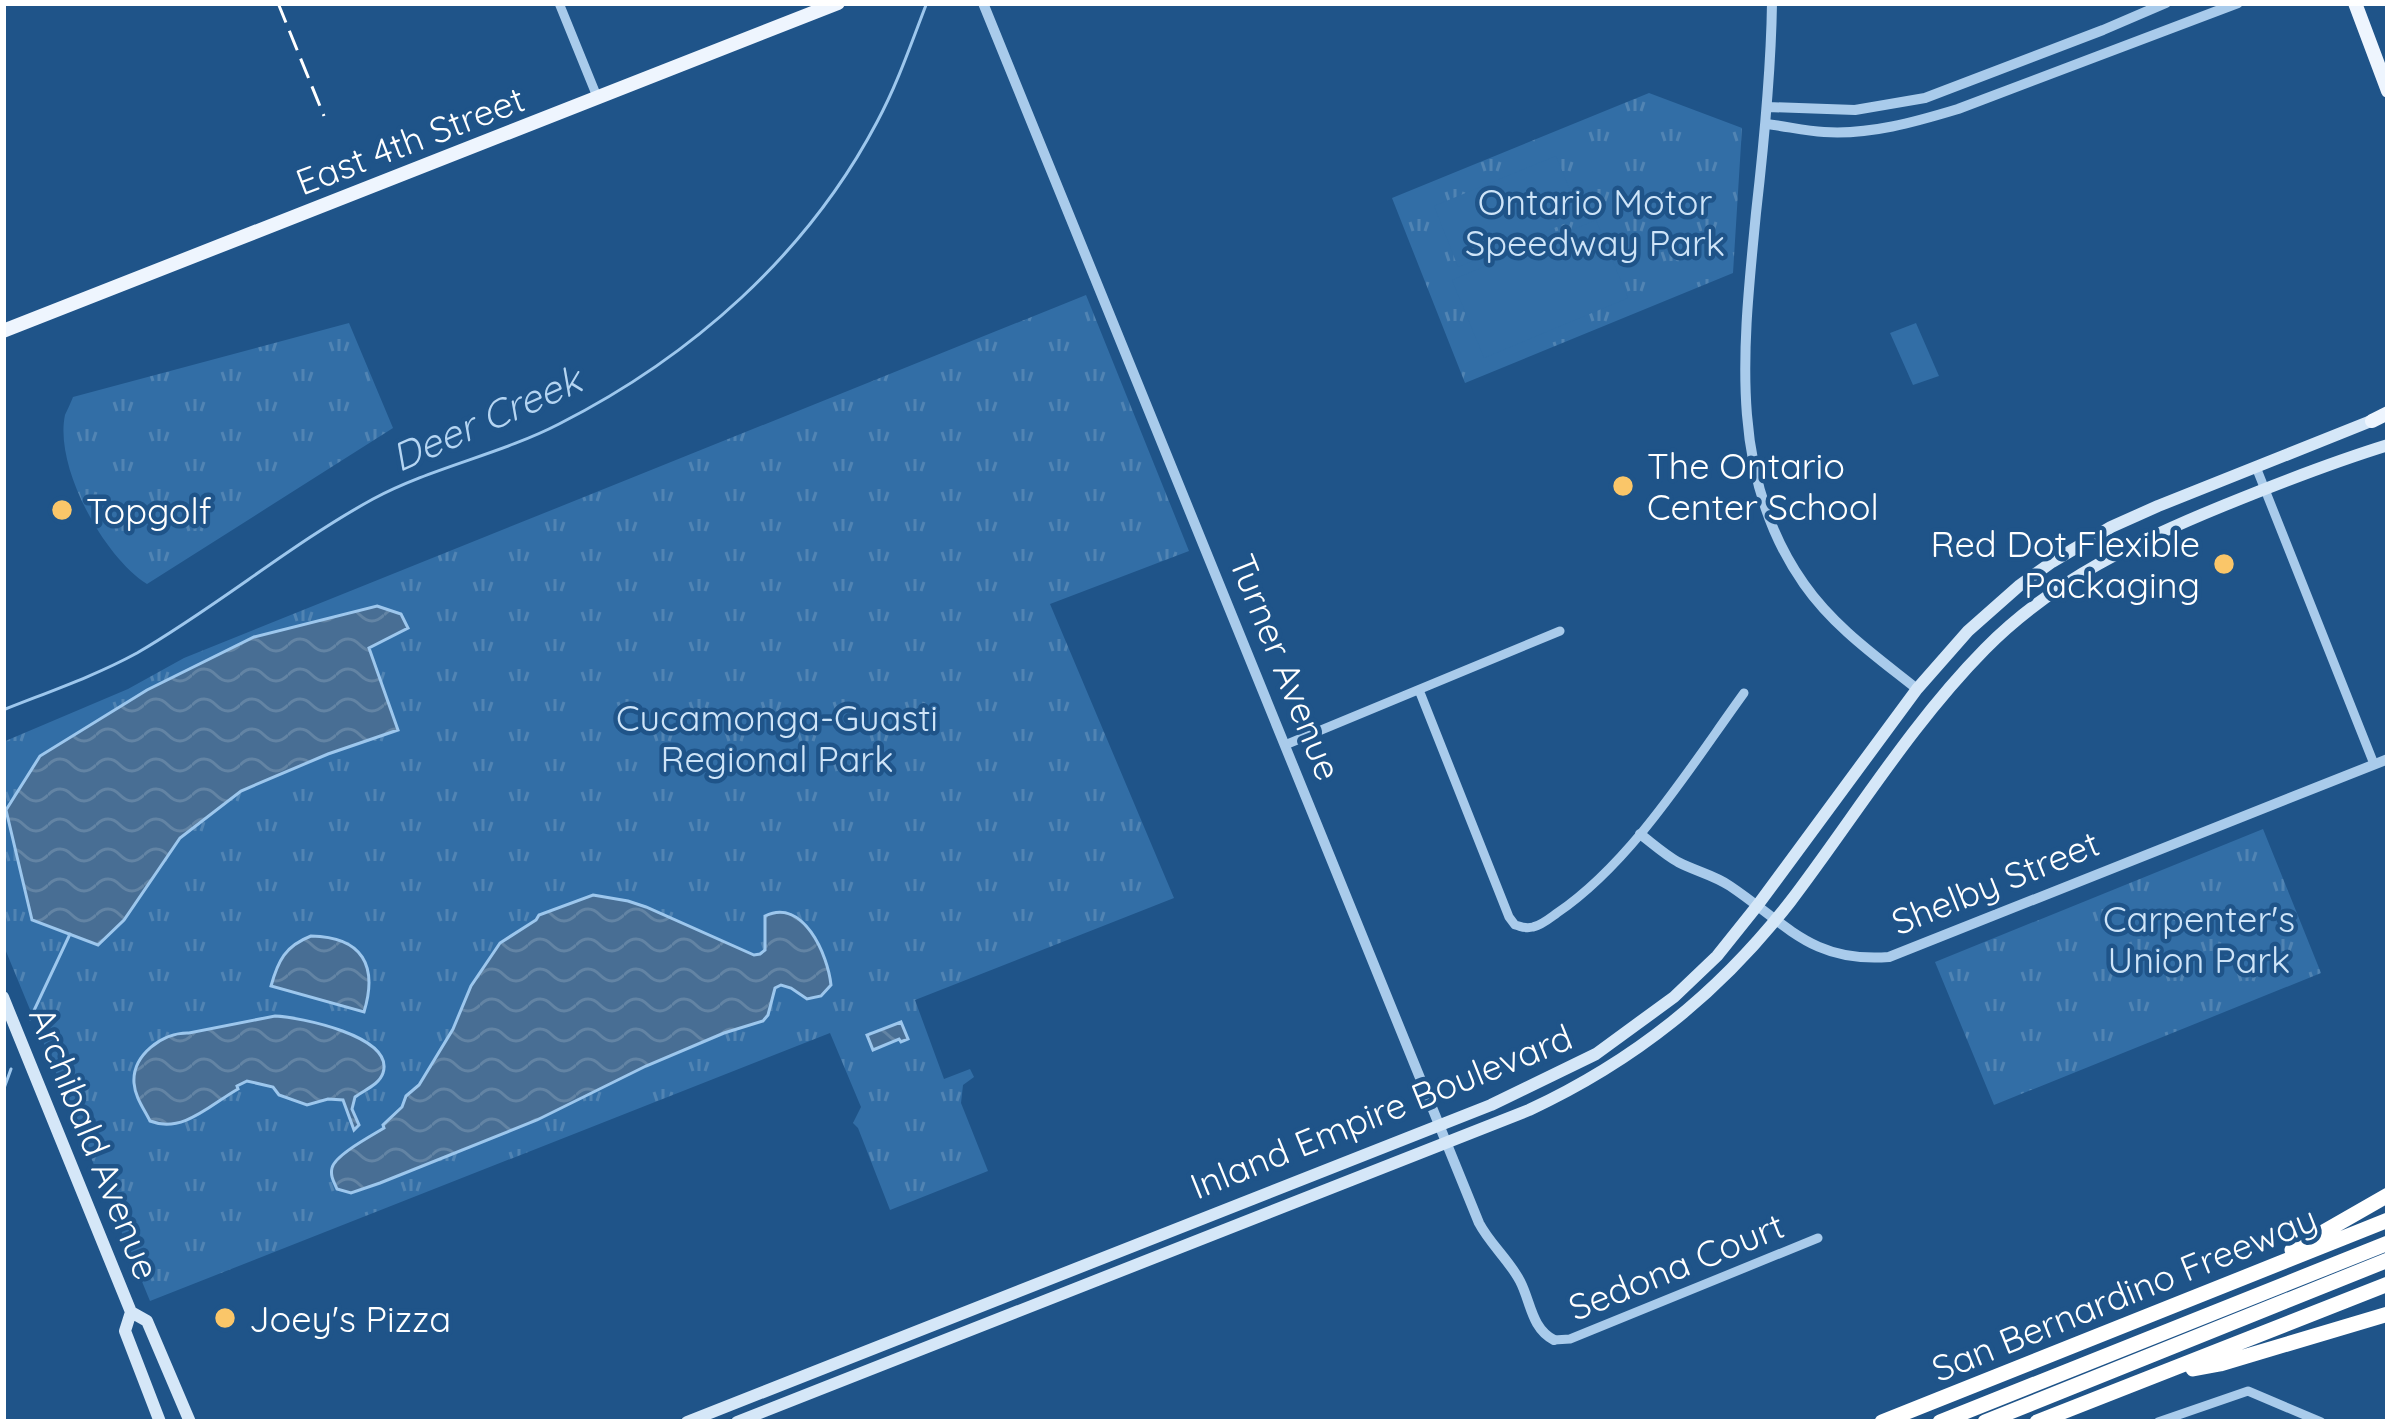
<svg xmlns="http://www.w3.org/2000/svg" width="2391" height="1425" viewBox="0 0 2391 1425" font-family="Quicksand,sans-serif">
<style>
.grass{fill:url(#grass-tufts)}
.garden{fill:#326ea6}
.water{fill:url(#water-waves);stroke:#9dc7ed;stroke-width:3}
.lines{fill:none;stroke-linecap:round;stroke-linejoin:round}
.stream{stroke:#9dc7ed;stroke-width:3}
.minor{stroke:#a9cbeb;stroke-width:9}
.tertiary{stroke:#a9cbeb;stroke-width:10}
.secondary{stroke:#d5e7f8;stroke-width:12}
.primary{stroke:#eef5fe;stroke-width:14}
.motorway{stroke:#fff;stroke-width:15}
.rail{stroke:#fff;stroke-width:3;stroke-dasharray:21 9;stroke-linecap:butt}
.poi-dot{fill:#fac669;stroke:#1f5489;stroke-width:4.5}
.labels{text-anchor:middle;dominant-baseline:central;stroke-width:9;stroke-linejoin:round;paint-order:stroke}
.street-label{font-size:36px;fill:#fff;stroke:#1f5489}
.park-label{font-size:36px;fill:#cee4f8;stroke:#1f5489}
.poi-label{font-size:36px;fill:#fff;stroke:#1f5489;text-anchor:start}
.water-label{font-size:39px;font-style:italic;fill:#b5d5f2;stroke:#1f5489}
</style>
<defs>
<pattern id="grass-tufts" width="24" height="20" patternUnits="userSpaceOnUse" patternTransform="scale(3)"><rect width="24" height="20" fill="#326ea6"/><path d="M3 7l-1-3M5 7V3M7 7l1-3M15 17l-1-3M17 17v-4M19 17l1-3" fill="none" stroke="#5184b3"/></pattern>
<pattern id="water-waves" width="16" height="10" patternUnits="userSpaceOnUse" patternTransform="scale(3)"><rect width="16" height="10" fill="#486e94"/><path d="M0 5q4-4 8 0t8 0" fill="none" stroke="#6384a4"/></pattern>
</defs>
<rect width="100%" height="100%" fill="#1f5489"/>
<path class="grass" d="M 1649,93 L 1742,128 L 1733,273 L 1465,383 L 1392,198 Z
M 1086,295 L 1189,551 L 1050,604 L 1174,898 L 915,1000 L 944,1079 L 970,1069 L 974,1077 L 963,1085 L 961,1103 L 988,1171 L 890,1210 L 858,1128 L 853,1123 L 861,1107 L 830,1033 L 150,1301 L 3,944 L 3,742 L 128,689 L 184,658 Z
M 349,323 L 393,428 L 147,584 C 104,557 54,467 65,415 C 66,413 72,400 73,397 Z
M 2263,829 L 2321,973 L 1994,1105 L 1935,962 Z"/>
<path class="garden" d="M 1556,156 L 1581,217 L 1458,267 L 1434,206 Z
M 1596,220 L 1628,298 L 1484,358 L 1452,280 Z
M 1916,323 L 1939,376 L 1913,385 L 1890,333 Z"/>
<path class="water" d="M 377,606 L 401,614 L 408,628 L 369,648 L 398,730 L 328,754 L 241,791 L 180,838 L 124,920 L 98,945 L 32,920 L 6,810 L 40,756 L 147,690 L 254,637 Z
M 593,895 L 628,901 L 646,907 L 754,955 L 760,954 L 765,950 L 765,916 C 803,897 828,955 831,985 L 821,996 L 807,999 L 791,988 L 781,985 L 775,988 L 768,1015 L 763,1021 L 724,1033 L 646,1066 L 537,1120 L 380,1183 L 351,1193 L 337,1189 C 334,1182 330,1176 332,1168 C 335,1155 371,1136 384,1128 L 383,1125 L 402,1107 L 406,1096 L 419,1085 L 453,1029 L 471,986 L 500,943 L 536,920 L 539,915 Z
M 311,936 C 363,937 378,966 364,1012 L 271,986 C 278,961 285,946 311,936 Z
M 275,1016 C 299,1017 395,1036 383,1073 C 379,1085 364,1090 355,1097 L 352,1109 L 359,1125 L 354,1130 L 343,1100 L 328,1099 L 307,1105 L 279,1095 L 273,1087 L 247,1081 L 237,1086 L 238,1089 C 211,1104 183,1134 150,1121 C 144,1109 135,1097 134,1083 C 132,1055 163,1032 189,1033 Z
M 901,1022 L 908,1039 L 901,1042 L 899,1039 L 873,1050 L 867,1035 Z"/>
<g class="lines">
<path class="stream" d="M 3,710 C 48,692 95,676 137,653 C 218,606 291,544 373,499 C 430,468 501,454 559,424 C 691,357 807,255 877,122 C 897,85 911,44 926,5
M 30,1019 L 70,934
M 3,1091 L 11,1069"/>
<path class="minor" d="M 559,3 L 598,99
M 2256,467 L 2374,764
M 1419,690 L 1509,917 L 1515,925 C 1523,927 1525,929 1533,927 C 1542,925 1550,918 1557,913 C 1632,862 1691,766 1744,693
M 1285,745 L 1560,631
M 1554,1340 L 1570,1339 L 1818,1238
M 2158,1422 L 2248,1391 L 2321,1422"/>
<path class="tertiary" d="M 983,3 L 1479,1223 C 1490,1244 1509,1260 1520,1281 C 1531,1302 1531,1328 1554,1340
M 1772,3 C 1771,73 1764,143 1756,213 C 1744,339 1726,474 1804,584 C 1834,627 1877,657 1917,689
M 1768,107 L 1855,110 L 1925,98 L 2103,30 L 2166,3
M 1766,124 C 1785,126 1805,131 1824,132 C 1870,135 1915,122 1958,109 L 2238,3
M 1640,834 C 1652,843 1664,854 1678,862 C 1695,871 1714,875 1730,886 C 1788,925 1812,963 1889,957 L 2388,759"/>
<path class="secondary" d="M 3,997 L 131,1312 L 147,1321 L 190,1422
M 131,1312 L 125,1331 L 160,1422
M 687,1422 L 1491,1105 L 1596,1054 L 1674,997 L 1717,956 L 1757,906 L 1917,689 L 1968,631 L 2020,585 L 2052,562 L 2111,527 L 2158,506 L 2381,417
M 737,1422 L 1529,1110 C 1634,1061 1718,994 1790,902 C 1854,818 1910,725 1985,649 C 2053,580 2137,541 2225,505 C 2279,483 2333,462 2388,445"/>
<path class="primary" d="M 2355,3 L 2388,91
M 3,331 L 838,3
M 2372,421 L 2388,413"/>
<path class="motorway" d="M 2292,1250 L 2388,1195
M 2193,1369 L 2220,1364 L 2388,1314
M 1882,1422 L 2388,1220
M 1940,1422 L 2388,1243
M 1985,1422 L 2388,1260
M 2037,1422 L 2388,1284"/>
<path class="rail" d="M 278,3 L 324,116"/>
</g>
<g class="poi-dot">
<circle cx="1623" cy="486" r="12"/>
<circle cx="62" cy="510" r="12"/>
<circle cx="2224" cy="564" r="12"/>
<circle cx="225" cy="1318" r="12"/>
</g>
<g class="labels">
<g class="street-label">
<text transform="translate(410 140) rotate(-21)">East 4th Street</text>
<text transform="translate(1286 667) rotate(68)">Turner Avenue</text>
<text transform="translate(1995 882) rotate(-22)">Shelby Street</text>
<text transform="translate(1381 1111) rotate(-22)">Inland Empire Boulevard</text>
<text transform="translate(95 1143) rotate(68)">Archibald Avenue</text>
<text transform="translate(1676 1266) rotate(-22)">Sedona Court</text>
<text transform="translate(2124 1293) rotate(-22)">San Bernardino Freeway</text>
</g>
<g class="park-label">
<text x="1595" y="201">Ontario Motor<tspan x="1595" dy="41">Speedway Park</tspan></text>
<text x="777" y="717">Cucamonga-Guasti<tspan x="777" dy="41">Regional Park</tspan></text>
<text x="2199" y="918">Carpenter's<tspan x="2199" dy="41">Union Park</tspan></text>
</g>
<g class="poi-label">
<text x="1647" y="465">The Ontario<tspan x="1647" dy="41">Center School</tspan></text>
<text x="86" y="510">Topgolf</text>
<text x="2200" y="543" text-anchor="end">Red Dot Flexible<tspan x="2200" dy="41">Packaging</tspan></text>
<text x="249" y="1318">Joey's Pizza</text>
</g>
<g class="water-label">
<text transform="translate(486 418) rotate(-24)">Deer Creek</text>
</g>
</g>
<rect width="2391" height="1425" fill="none" stroke="#ffffff" stroke-width="12"/>
</svg>
